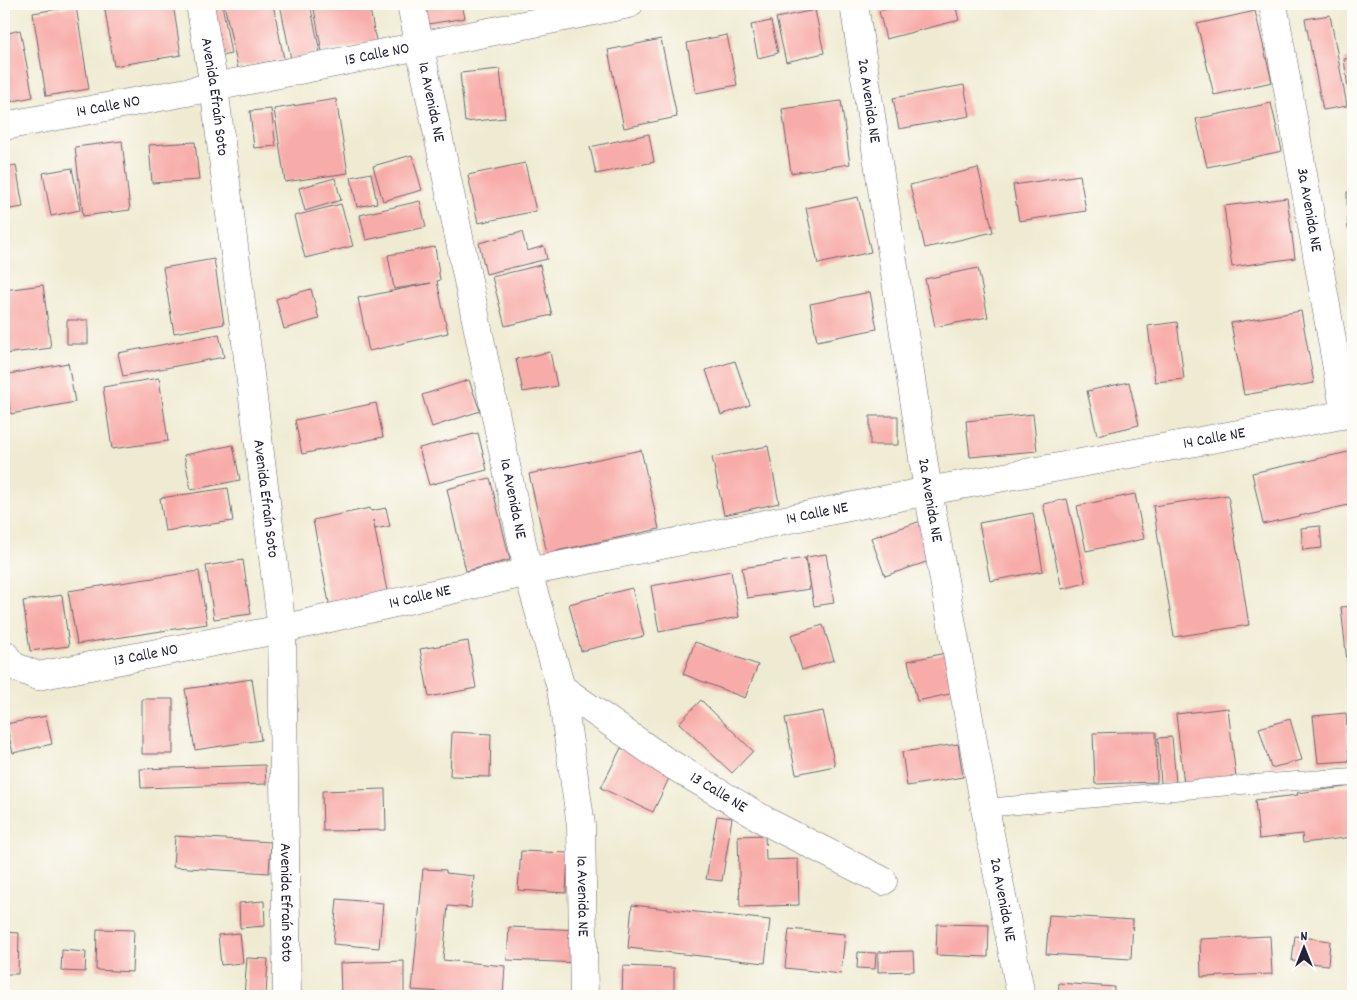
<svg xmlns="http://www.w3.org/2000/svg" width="1357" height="1000" viewBox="0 0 1357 1000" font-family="Dekko,sans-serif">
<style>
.building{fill:#f8aca9}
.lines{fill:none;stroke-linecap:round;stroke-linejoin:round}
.service-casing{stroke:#6a6870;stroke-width:19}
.minor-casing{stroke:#6a6870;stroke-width:29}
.service{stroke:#fff;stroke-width:18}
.minor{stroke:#fff;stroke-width:28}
.labels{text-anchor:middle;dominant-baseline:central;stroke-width:4;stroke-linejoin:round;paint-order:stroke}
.street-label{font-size:16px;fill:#22223b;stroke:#fdfcf7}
</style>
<rect width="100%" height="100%" fill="#fdfcf7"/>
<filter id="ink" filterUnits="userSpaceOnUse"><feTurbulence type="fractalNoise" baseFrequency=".02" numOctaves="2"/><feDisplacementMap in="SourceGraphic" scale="10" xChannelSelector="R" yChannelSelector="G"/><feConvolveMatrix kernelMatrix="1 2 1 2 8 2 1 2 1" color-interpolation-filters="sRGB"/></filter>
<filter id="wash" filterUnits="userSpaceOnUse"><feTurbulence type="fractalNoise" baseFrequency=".0096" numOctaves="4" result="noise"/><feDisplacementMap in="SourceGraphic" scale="20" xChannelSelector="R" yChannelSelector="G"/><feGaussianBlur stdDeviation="1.12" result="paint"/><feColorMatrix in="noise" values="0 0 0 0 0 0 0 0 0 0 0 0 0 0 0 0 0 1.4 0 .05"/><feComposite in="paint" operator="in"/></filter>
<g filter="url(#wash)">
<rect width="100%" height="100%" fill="#efebd3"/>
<g id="blocks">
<path class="building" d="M 104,4 L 173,4 L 181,55 L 114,66 Z
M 218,4 L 222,4 L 231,54 L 211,58 L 202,6 Z
M 224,4 L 273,4 L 284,59 L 238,68 Z
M 280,4 L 310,4 L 320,52 L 291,59 Z
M 343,4 L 369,4 L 376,41 L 322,52 L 314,9 Z
M 413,4 L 462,4 L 465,18 L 416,26 Z
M 904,4 L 955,4 L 959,20 L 886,39 L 879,11 Z
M 76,6 L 89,89 L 46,96 L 33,13 Z
M 815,10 L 824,53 L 786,62 L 776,18 Z
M 1255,11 L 1272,82 L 1214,95 L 1197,24 Z
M 1330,15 L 1347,106 L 1323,110 L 1305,19 Z
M 771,21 L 778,53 L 758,58 L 751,25 Z
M 20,30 L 33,97 L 4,103 L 4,34 Z
M 727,35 L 737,85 L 696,93 L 687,43 Z
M 661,39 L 677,117 L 624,128 L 608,50 Z
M 1353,58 L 1353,102 L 1350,103 L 1344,59 Z
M 500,69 L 505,118 L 465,122 L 460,73 Z
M 964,85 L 970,116 L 899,129 L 893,98 Z
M 336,99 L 348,173 L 285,182 L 274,109 Z
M 841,101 L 850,164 L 791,173 L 782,109 Z
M 1271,103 L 1282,151 L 1207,167 L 1196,119 Z
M 271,109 L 276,146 L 254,148 L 250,111 Z
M 649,134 L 654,162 L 596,174 L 590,147 Z
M 122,141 L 130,210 L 83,216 L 75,147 Z
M 195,142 L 199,180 L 152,183 L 149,145 Z
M 412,155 L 422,190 L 383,201 L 373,166 Z
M 525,163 L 536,211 L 478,223 L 468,175 Z
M 16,165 L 23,207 L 4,210 L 4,167 Z
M 72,168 L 80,210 L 51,216 L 43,173 Z
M 978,168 L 993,232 L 925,248 L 910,185 Z
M 371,173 L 377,203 L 357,207 L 351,177 Z
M 1080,175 L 1086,211 L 1019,221 L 1013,185 Z
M 335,178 L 341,200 L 305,211 L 299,188 Z
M 1347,192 L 1353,192 L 1353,228 L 1348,229 Z
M 858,197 L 871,252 L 818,264 L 806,208 Z
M 1287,198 L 1295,258 L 1232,267 L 1224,206 Z
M 420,201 L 426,227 L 366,240 L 360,215 Z
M 341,204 L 353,246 L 305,258 L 294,216 Z
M 522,232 L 527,251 L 544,246 L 547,259 L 486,274 L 479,243 Z
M 435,247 L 440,280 L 437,281 L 448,333 L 369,351 L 358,298 L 431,283 L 394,289 L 388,255 Z
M 1353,254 L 1353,281 L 1352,281 L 1349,255 Z
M 214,259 L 224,324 L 174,333 L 163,268 Z
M 540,265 L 552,315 L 505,326 L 492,277 Z
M 978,268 L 988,317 L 935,327 L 925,279 Z
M 43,285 L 51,348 L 4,354 L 4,290 Z
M 311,289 L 319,319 L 284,329 L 276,299 Z
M 870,292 L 877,329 L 817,341 L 810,304 Z
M 1301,311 L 1314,383 L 1244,395 L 1231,323 Z
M 67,320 L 88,320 L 88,344 L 67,344 Z
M 1177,322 L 1184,379 L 1155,382 L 1148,326 Z
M 219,334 L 224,357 L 123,376 L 118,353 Z
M 550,352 L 557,386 L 523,392 L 516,359 Z
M 735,361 L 750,405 L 721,415 L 706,370 Z
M 68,363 L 75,402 L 11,414 L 4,375 Z
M 159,378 L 168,441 L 112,449 L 103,387 Z
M 469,380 L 480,411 L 432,427 L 422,395 Z
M 1129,382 L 1139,425 L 1097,435 L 1087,391 Z
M 376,403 L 383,437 L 302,454 L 295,420 Z
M 1033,414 L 1037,451 L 970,457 L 966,421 Z
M 870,416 L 898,416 L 898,445 L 870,445 Z
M 478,433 L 487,470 L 429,485 L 419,448 Z
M 233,445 L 240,480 L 191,490 L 184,455 Z
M 768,446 L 779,503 L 724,515 L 712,457 Z
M 641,450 L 659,529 L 547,553 L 529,474 Z
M 1353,451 L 1353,504 L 1263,524 L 1252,473 Z
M 490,478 L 510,560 L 466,571 L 447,489 Z
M 228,488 L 233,521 L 165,531 L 160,498 Z
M 1135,494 L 1144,539 L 1086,551 L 1077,506 Z
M 1228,495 L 1249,625 L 1174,637 L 1153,506 Z
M 1067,499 L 1086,583 L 1062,589 L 1043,504 Z
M 370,508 L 371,511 L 386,508 L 390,526 L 375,529 L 373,520 L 388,596 L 330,608 L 313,520 Z
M 1033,513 L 1043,571 L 990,581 L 979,523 Z
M 921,521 L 935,559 L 885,576 L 871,538 Z
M 1320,526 L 1322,548 L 1303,550 L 1301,528 Z
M 826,554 L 834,603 L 814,606 L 806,557 Z
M 805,558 L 810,589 L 747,598 L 742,568 Z
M 243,560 L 251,614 L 214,619 L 206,566 Z
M 199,571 L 207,624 L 77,644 L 68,591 Z
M 731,571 L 739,617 L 659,632 L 651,586 Z
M 632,588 L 644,636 L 581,651 L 569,604 Z
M 62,595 L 69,646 L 30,651 L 23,601 Z
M 1353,606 L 1353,679 L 1349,679 L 1341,607 Z
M 823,625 L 834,660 L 802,670 L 791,635 Z
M 468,641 L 476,688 L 429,697 L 420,649 Z
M 695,642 L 758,665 L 745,698 L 683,674 Z
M 950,652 L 959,692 L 917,701 L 908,661 Z
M 252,679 L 261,740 L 195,750 L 185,689 Z
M 142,699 L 173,699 L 173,754 L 142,754 Z
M 701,700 L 753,751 L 732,773 L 679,723 Z
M 1228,708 L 1236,778 L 1184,784 L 1176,714 Z
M 823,711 L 835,766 L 796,774 L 785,718 Z
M 1346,713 L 1349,761 L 1318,763 L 1313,716 Z
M 46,716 L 52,744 L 13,753 L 6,724 Z
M 1290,719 L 1302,760 L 1271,768 L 1259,728 Z
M 452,732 L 491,734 L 490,777 L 450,776 Z
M 1126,732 L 1156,732 L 1157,782 L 1095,784 L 1093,733 Z
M 1172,737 L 1176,783 L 1161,784 L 1158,738 Z
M 958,744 L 963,777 L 907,786 L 902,752 Z
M 621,748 L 672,772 L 653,812 L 601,788 Z
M 265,765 L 266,784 L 141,788 L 140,769 Z
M 1353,786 L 1353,837 L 1303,843 L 1302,834 L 1259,839 L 1255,800 L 1298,795 L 1297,793 Z
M 385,789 L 386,830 L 323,831 L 322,791 Z
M 717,816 L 732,818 L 722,881 L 706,879 Z
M 765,835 L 766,860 L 798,859 L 799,905 L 740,907 L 738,836 Z
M 175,836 L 271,842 L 269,873 L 173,867 Z
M 521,851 L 568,853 L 566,893 L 518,890 Z
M 423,869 L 446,870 L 446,873 L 474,876 L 471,908 L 448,906 L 443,960 L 505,966 L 503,996 L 412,990 Z
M 337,899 L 383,903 L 379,948 L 333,944 Z
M 264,901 L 265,926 L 240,928 L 239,903 Z
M 632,905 L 770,920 L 765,963 L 628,948 Z
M 1049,915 L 1133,920 L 1131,959 L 1046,954 Z
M 937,924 L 989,925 L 988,957 L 936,955 Z
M 509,927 L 582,930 L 581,963 L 507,960 Z
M 97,929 L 134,930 L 132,972 L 96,970 Z
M 789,929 L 845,934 L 841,974 L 785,968 Z
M 4,932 L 19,933 L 18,974 L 4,974 Z
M 240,933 L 243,963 L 221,965 L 218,935 Z
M 1270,936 L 1272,974 L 1201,977 L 1200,939 Z
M 1295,936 L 1330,941 L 1328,965 L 1292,961 Z
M 62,950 L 86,952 L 85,972 L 61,971 Z
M 913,951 L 914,971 L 878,972 L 878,952 Z
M 858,952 L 876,953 L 875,969 L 857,968 Z
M 247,958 L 268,959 L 266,996 L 244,996 Z
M 404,961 L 404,996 L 341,996 L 340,963 Z
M 623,966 L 674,968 L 674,996 L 622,996 Z
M 1059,983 L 1114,987 L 1114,996 L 1058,996 Z
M 1209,993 L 1237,995 L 1237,996 L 1209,996 Z"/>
</g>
</g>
<g filter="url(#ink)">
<use href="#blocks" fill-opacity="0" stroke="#6a6870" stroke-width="1"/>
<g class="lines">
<defs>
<path id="service" d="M 985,808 L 1252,784 L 1353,777"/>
<g id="minor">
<path id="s1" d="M 200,4 L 214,87 L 282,629 L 287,996"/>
<path id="s2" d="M 411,4 L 528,572 L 561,688 L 581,825 L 584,996"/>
<path id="s3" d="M 854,4 L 928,491 L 985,808 L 1021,996"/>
<path id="s4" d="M 1273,4 L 1345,414"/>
<path id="s5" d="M 4,126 L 214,87 L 629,4"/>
<path id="s6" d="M 4,654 L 13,666 L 38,676 L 282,629 L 528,572 L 928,491 L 1353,413"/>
<path id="s7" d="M 561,688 L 664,760 L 771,824 L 883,881"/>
</g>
</defs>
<use href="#service" class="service-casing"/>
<use href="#minor" class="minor-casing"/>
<use href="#service" class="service"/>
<use href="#minor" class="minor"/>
</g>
</g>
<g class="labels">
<g class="street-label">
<text stroke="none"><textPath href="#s5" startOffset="380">15 Calle NO</textPath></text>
<text stroke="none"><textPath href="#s1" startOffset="94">Avenida Efraín Soto</textPath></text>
<text stroke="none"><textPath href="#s3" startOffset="98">2a Avenida NE</textPath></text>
<text stroke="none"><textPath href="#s2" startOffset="100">1a Avenida NE</textPath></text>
<text stroke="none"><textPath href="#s5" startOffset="106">14 Calle NO</textPath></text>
<text stroke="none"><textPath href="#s4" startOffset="209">3a Avenida NE</textPath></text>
<text stroke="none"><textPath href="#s6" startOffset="1242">14 Calle NE</textPath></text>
<text stroke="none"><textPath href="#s1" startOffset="499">Avenida Efraín Soto</textPath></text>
<text stroke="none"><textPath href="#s2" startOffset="505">1a Avenida NE</textPath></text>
<text stroke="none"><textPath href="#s3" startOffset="502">2a Avenida NE</textPath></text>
<text stroke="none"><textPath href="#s6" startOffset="838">14 Calle NE</textPath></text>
<text stroke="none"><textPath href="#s6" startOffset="432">14 Calle NE</textPath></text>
<text stroke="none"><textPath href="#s6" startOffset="152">13 Calle NO</textPath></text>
<text stroke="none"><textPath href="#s7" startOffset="189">13 Calle NE</textPath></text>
<text stroke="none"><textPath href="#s2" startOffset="910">1a Avenida NE</textPath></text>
<text stroke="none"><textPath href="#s3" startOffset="908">2a Avenida NE</textPath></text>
<text stroke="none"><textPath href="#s1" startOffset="904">Avenida Efraín Soto</textPath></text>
</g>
</g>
<rect width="1357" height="1000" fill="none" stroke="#fdfcf7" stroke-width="20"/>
<g transform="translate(1304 948)" stroke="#fdfcf7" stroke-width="4" paint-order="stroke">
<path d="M0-4L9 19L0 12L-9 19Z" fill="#22223b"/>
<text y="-8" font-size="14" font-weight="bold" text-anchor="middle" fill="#22223b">N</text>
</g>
</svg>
